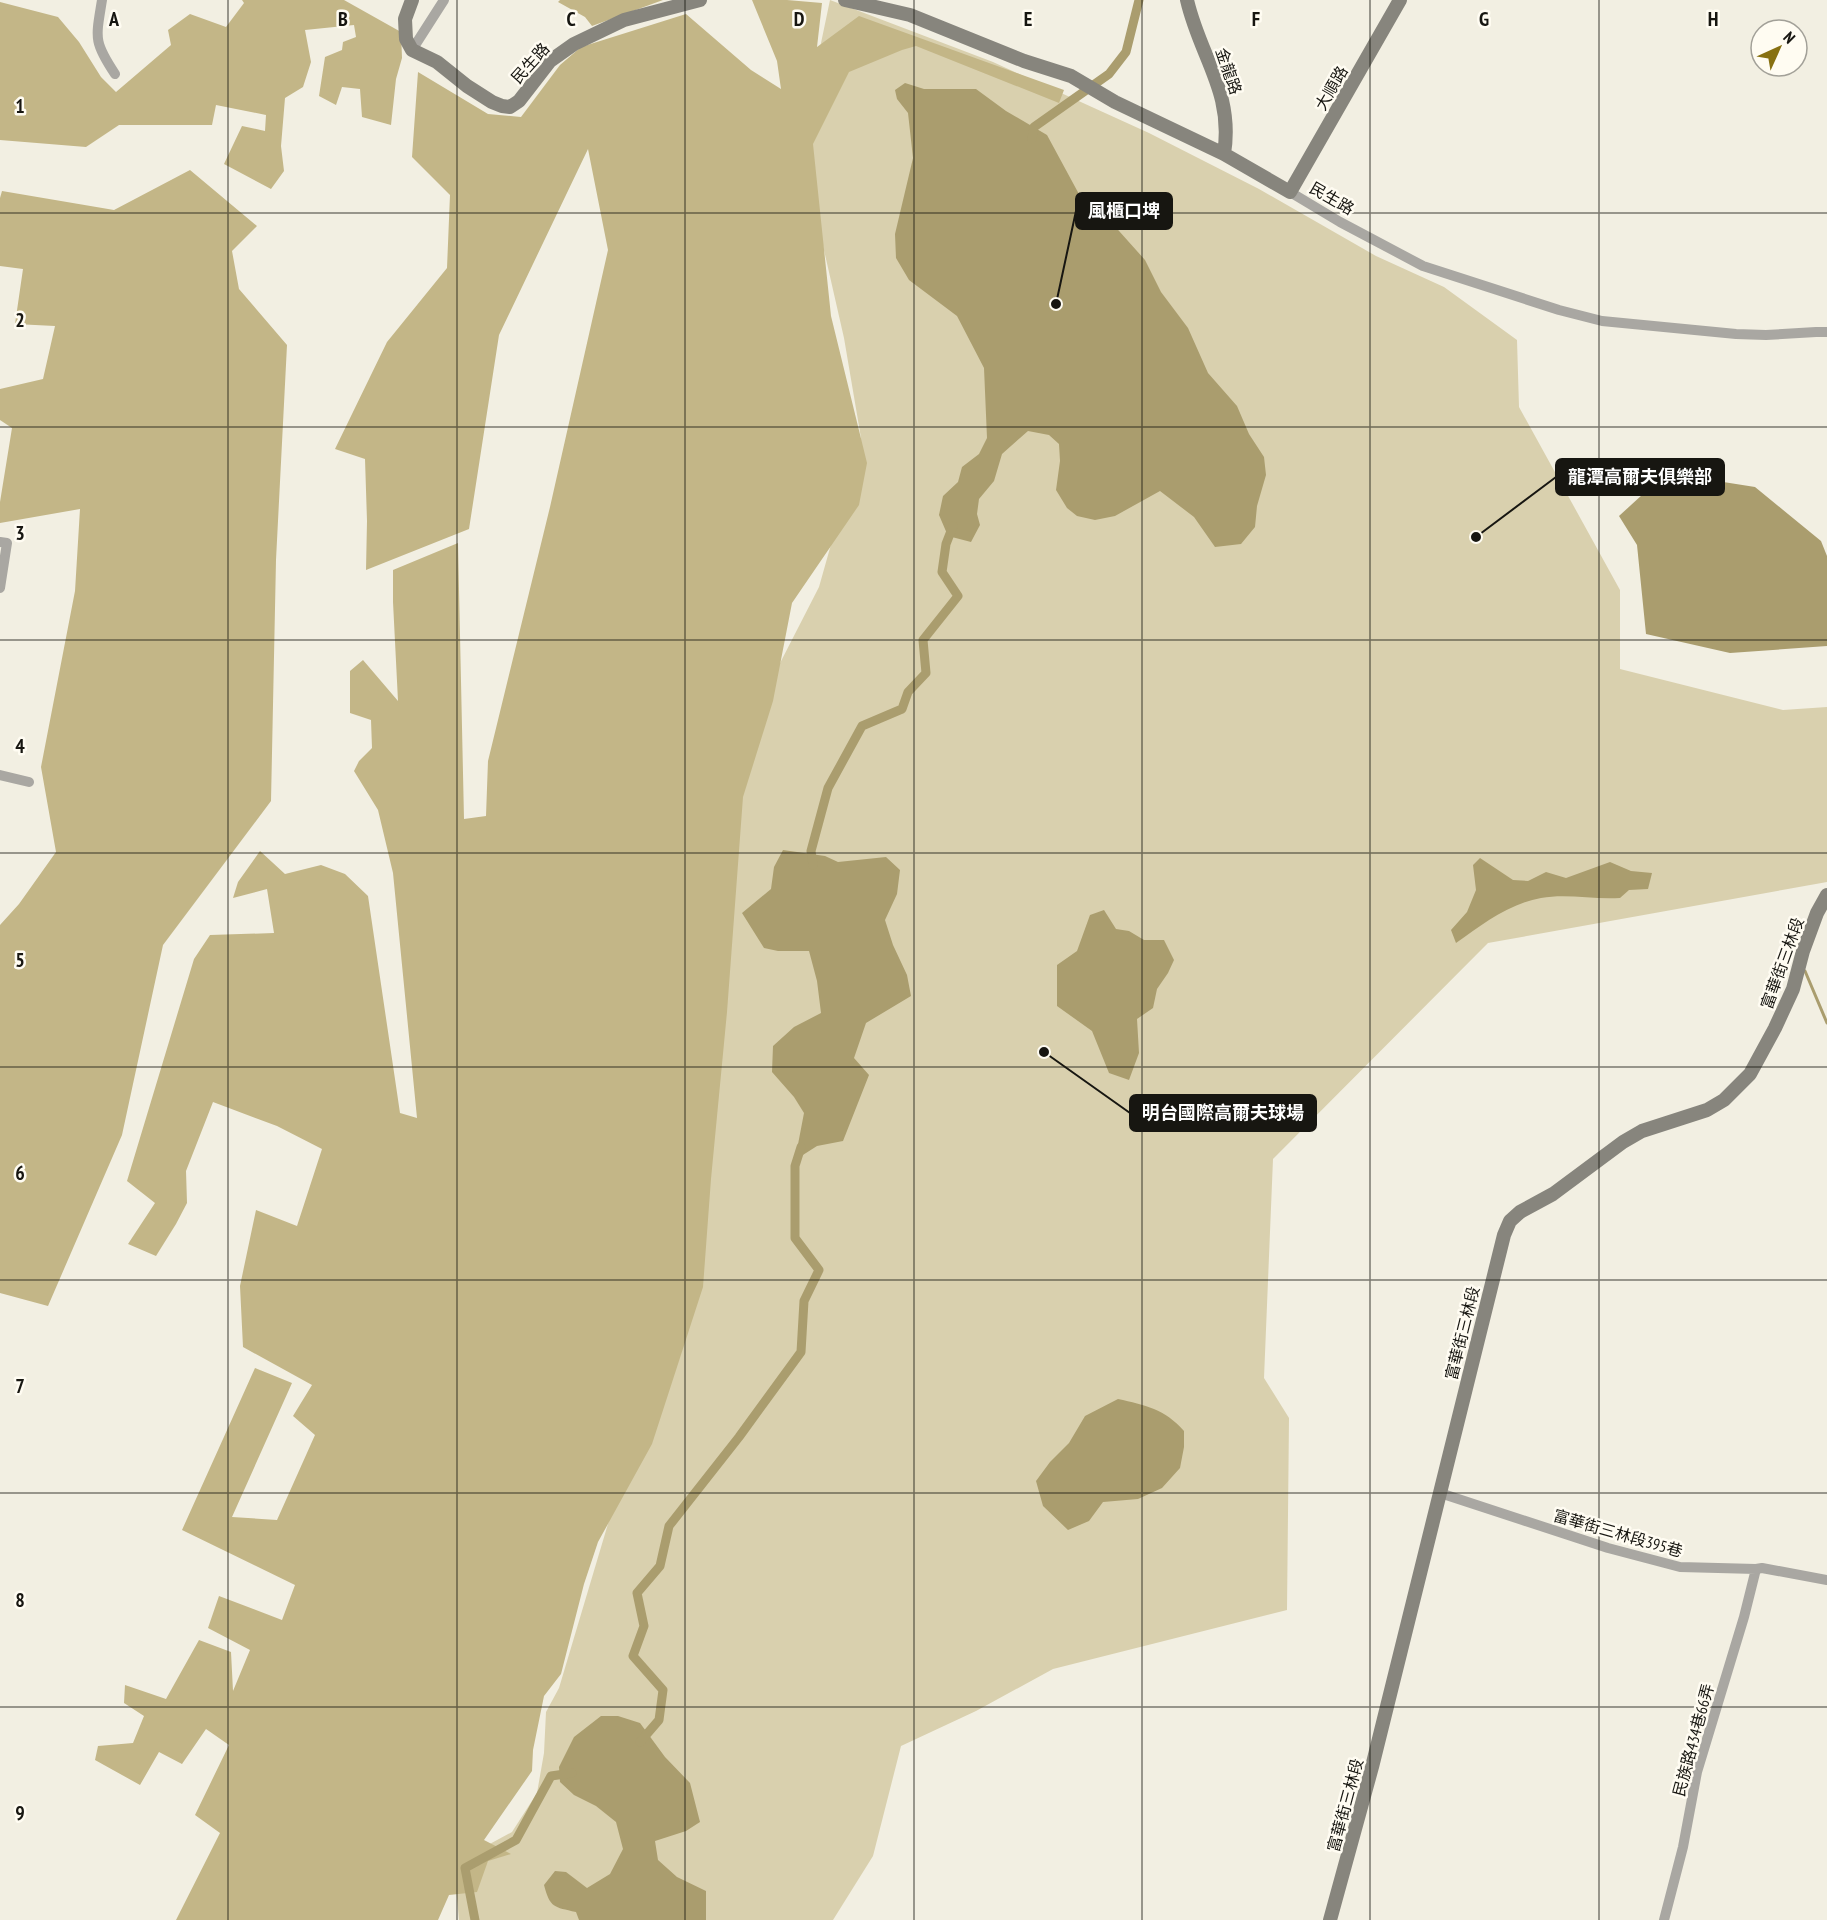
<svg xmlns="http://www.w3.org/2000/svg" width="1827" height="1920" viewBox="0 0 1827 1920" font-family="'PT Sans Narrow','Noto Sans TC',sans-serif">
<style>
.green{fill:#d9d0ae}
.forest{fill:#c3b687}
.water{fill:#aa9d6e}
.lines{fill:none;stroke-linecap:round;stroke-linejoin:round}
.stream{stroke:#aa9d6e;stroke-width:3}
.canal{stroke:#aa9d6e;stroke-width:9}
.street{stroke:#a9a7a2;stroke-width:10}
.secondary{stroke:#87857d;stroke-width:14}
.grid{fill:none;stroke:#171611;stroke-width:1.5;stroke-opacity:0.55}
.labels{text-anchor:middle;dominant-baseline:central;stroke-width:5;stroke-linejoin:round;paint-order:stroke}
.street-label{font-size:16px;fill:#171611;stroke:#fffcf2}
.grid-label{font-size:20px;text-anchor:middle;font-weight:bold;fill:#171611;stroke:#fffcf2;stroke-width:5;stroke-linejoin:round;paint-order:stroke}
.leader{fill:none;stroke:#171611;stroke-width:2}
.callout-dot{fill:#171611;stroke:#fffcf2;stroke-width:2}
.callout{fill:#171611;stroke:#171611;stroke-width:2}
.callout-label{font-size:18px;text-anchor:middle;font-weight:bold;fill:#fff}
</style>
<rect width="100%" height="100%" fill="#f2efe2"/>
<path class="green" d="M 830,0 L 993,62 L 1149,133 L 1259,189 L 1376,256 L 1444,287 L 1517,340 L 1519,407 L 1620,590 L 1620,669 L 1783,710 L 1827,707 L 1827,882 L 1488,943 L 1273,1159 L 1264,1378 L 1289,1418 L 1287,1610 L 1053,1669 L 976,1711 L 901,1746 L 873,1856 L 833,1920 L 459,1920 L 455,1877 L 486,1846 L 512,1832 L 537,1793 L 544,1753 L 546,1712 L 559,1688 L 676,1296 L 739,743 L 819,587 L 861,438 L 844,338 L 821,237 L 803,129 Z"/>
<path class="forest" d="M 242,0 L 344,0 L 401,32 L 402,58 L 396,79 L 391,125 L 362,117 L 360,89 L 342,87 L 336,105 L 319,96 L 325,57 L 342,50 L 343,42 L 356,37 L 354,25 L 305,30 L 311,62 L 303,87 L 285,98 L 281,146 L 284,171 L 271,189 L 224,164 L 242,126 L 265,131 L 266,115 L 216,105 L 212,125 L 119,125 L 86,147 L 0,140 L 0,2 L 58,17 L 79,42 L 101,77 L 116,92 L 171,45 L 168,30 L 190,14 L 226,27 L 244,3 Z
M 560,0 L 663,0 L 592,26 L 585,17 L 558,2 Z
M 752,0 L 787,0 L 822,3 L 817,47 L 859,16 L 1064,90 L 1059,103 L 916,46 L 902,50 L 849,72 L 813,144 L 831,316 L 867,463 L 859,505 L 792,603 L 773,701 L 743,797 L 727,1012 L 711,1179 L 703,1287 L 652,1444 L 598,1542 L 584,1584 L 561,1674 L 544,1696 L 533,1750 L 532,1771 L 484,1840 L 511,1854 L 488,1861 L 477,1892 L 449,1895 L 438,1920 L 176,1920 L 220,1833 L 195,1815 L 229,1745 L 206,1729 L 182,1764 L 159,1752 L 140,1785 L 95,1760 L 98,1746 L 133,1743 L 144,1716 L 124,1703 L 125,1685 L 166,1699 L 199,1640 L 231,1652 L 233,1691 L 250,1650 L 208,1628 L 219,1596 L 282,1620 L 295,1585 L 182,1530 L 255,1368 L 292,1383 L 232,1517 L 277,1520 L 315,1435 L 293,1416 L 312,1385 L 243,1347 L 240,1286 L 256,1210 L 297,1226 L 322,1149 L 277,1126 L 213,1102 L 186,1171 L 187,1203 L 176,1224 L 156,1256 L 128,1244 L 155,1203 L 127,1181 L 194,959 L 210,935 L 274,933 L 267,889 L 233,898 L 238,882 L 260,851 L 285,874 L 321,865 L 345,874 L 368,896 L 400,1113 L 417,1118 L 393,873 L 378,810 L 354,771 L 359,761 L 372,748 L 371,720 L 350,713 L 350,671 L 363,660 L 398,701 L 393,602 L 393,570 L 458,543 L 464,819 L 486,816 L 488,761 L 550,507 L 608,250 L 588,149 L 499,335 L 469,529 L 366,570 L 367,521 L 365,459 L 335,449 L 387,342 L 447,268 L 450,195 L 412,157 L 418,72 L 488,114 L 521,117 L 560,65 L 581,47 L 686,14 L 751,70 L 781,89 L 777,61 Z
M 190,170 L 257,226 L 232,251 L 239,289 L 287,345 L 276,560 L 271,801 L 163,945 L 122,1135 L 48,1306 L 0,1293 L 0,925 L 19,904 L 56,852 L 41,767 L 75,591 L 80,509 L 0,523 L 0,502 L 12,428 L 0,420 L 0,389 L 43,379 L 55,326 L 15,324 L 23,269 L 0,266 L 0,198 L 2,191 L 114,210 Z"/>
<path class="water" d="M 905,83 L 924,89 L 976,89 L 1006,111 L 1047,135 L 1080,196 L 1111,222 L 1145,260 L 1161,292 L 1188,328 L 1208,373 L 1237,406 L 1249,434 L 1264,457 L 1266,475 L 1257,506 L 1255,527 L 1241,544 L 1215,547 L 1194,517 L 1160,491 L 1115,516 L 1095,520 L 1077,516 L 1067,508 L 1056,490 L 1060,461 L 1059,444 L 1049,435 L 1028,431 L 1002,454 L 994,481 L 979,499 L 977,514 L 980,525 L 971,542 L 948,536 L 939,515 L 943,496 L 958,482 L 962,467 L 979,454 L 987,438 L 984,368 L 957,316 L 909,280 L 896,258 L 895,234 L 913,158 L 908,113 L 897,99 L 895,90 Z
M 1717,481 L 1755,487 L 1821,541 L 1827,556 L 1827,646 L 1730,653 L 1646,634 L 1637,545 L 1619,516 L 1654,484 Z
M 783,850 L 825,856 L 838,862 L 886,857 L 900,870 L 897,894 L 885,920 L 893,945 L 907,975 L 911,996 L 866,1023 L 854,1058 L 869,1075 L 843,1141 L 817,1146 L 795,1160 L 804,1113 L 794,1097 L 772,1072 L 773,1046 L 794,1027 L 821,1013 L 817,981 L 809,951 L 778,951 L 764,948 L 742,913 L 771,889 L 774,867 Z
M 1480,858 L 1513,880 L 1528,881 L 1546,872 L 1566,878 L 1610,862 L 1631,871 L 1652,873 L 1648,889 L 1629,890 L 1620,898 C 1594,900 1567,893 1541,898 C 1508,904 1482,925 1456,943 L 1451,930 L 1467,912 L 1476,890 L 1473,865 Z
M 1104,910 L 1116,929 L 1129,931 L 1144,940 L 1164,940 L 1174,960 L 1168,973 L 1157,989 L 1153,1008 L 1137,1019 L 1139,1053 L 1129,1080 L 1109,1073 L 1092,1031 L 1057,1006 L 1057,965 L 1077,951 L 1090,915 Z
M 1118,1399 C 1145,1405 1165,1409 1184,1431 L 1184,1447 L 1180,1468 L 1162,1488 L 1138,1499 L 1103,1502 L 1089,1521 L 1068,1530 L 1043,1506 L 1036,1481 L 1050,1462 L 1069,1443 L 1085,1416 Z
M 601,1716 L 618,1716 L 640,1723 L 665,1757 L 690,1783 L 700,1822 L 686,1831 L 655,1841 L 658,1860 L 677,1877 L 706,1891 L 706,1920 L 579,1920 L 576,1912 C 554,1907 550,1908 544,1885 L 555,1871 L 566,1872 L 587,1888 L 610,1874 L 623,1849 L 616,1822 L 596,1806 L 574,1795 L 560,1782 L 559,1767 L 574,1737 Z"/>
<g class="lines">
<path class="stream" d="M 1805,971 L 1827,1023"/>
<path class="canal" d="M 1032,139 L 1034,127 L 1109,74 L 1126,52 L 1139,0
M 813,865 L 811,851 L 828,788 L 862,726 L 902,709 L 908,692 L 926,673 L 923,640 L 958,596 L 942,572 L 946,544 L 953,526
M 640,1742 L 659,1720 L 663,1690 L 633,1656 L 644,1626 L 637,1593 L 660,1566 L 669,1526 L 739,1437 L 801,1352 L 804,1301 L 819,1270 L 795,1238 L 795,1166 L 801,1147
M 475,1920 L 465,1868 L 516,1840 L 551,1776 L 572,1773"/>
<path class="street" d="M 102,0 C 96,38 93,41 115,74
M 412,50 L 444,0
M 1290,192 L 1340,222 L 1423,266 L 1559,310 L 1602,321 L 1736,334 L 1766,335 L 1816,332 L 1827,332
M 0,542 L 7,543 L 0,588
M 0,775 L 29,782
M 1440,1493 L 1608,1548 L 1680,1567 L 1756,1569 L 1762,1568 L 1827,1580
M 1664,1920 L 1683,1847 L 1697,1772 L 1744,1617 L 1756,1569"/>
<path class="secondary" d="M 412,0 L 405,19 L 406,39 L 412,50 L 437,62 L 467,86 L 492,102 L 502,106 L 510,107 L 519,101 L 550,61 L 574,44 L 624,20 L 700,0
M 845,0 L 910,15 L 1024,61 L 1071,76 L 1115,102 L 1224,154 L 1290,192 L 1400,0
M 1187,0 C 1200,57 1234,92 1224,154
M 1330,1920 L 1372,1767 L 1504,1235 L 1510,1221 L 1520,1212 L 1553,1194 L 1623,1142 L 1642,1131 L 1707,1110 L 1724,1100 L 1750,1074 L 1775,1028 L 1793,989 L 1803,951 L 1817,913 L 1827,895"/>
</g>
<path class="grid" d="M 228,0 L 228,1920M 457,0 L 457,1920M 685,0 L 685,1920M 914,0 L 914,1920M 1142,0 L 1142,1920M 1370,0 L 1370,1920M 1599,0 L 1599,1920M 0,213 L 1827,213M 0,427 L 1827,427M 0,640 L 1827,640M 0,853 L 1827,853M 0,1067 L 1827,1067M 0,1280 L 1827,1280M 0,1493 L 1827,1493M 0,1707 L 1827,1707"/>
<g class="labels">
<g class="street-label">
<text transform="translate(530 63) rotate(-48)">民生路</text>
<text transform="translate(1229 71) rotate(71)">金龍路</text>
<text transform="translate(1331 88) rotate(-60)">大順路</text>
<text transform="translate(1332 198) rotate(30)">民生路</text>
<text transform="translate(1782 963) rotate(-70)">富華街三林段</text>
<text transform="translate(1462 1333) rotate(-76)">富華街三林段</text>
<text transform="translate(1618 1533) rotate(16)">富華街三林段395巷</text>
<text transform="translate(1693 1740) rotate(-75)">民族路434巷66弄</text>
<text transform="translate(1345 1805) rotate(-75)">富華街三林段</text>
</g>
</g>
<g class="grid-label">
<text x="114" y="26">A</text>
<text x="343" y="26">B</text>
<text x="571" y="26">C</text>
<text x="799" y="26">D</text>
<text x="1028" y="26">E</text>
<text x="1256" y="26">F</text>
<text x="1484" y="26">G</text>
<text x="1713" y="26">H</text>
<text x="20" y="113">1</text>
<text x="20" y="327">2</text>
<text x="20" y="540">3</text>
<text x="20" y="753">4</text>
<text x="20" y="967">5</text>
<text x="20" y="1180">6</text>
<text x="20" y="1393">7</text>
<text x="20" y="1607">8</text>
<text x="20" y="1820">9</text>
</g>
<path class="leader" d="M1056 304L1076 211M1476 537L1556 477M1044 1052L1130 1113"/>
<g class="callout-dot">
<circle cx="1056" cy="304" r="6"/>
<circle cx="1476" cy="537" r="6"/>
<circle cx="1044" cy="1052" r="6"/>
</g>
<g class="callout">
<rect x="1076" y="193" width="96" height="36" rx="6"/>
<rect x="1556" y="459" width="168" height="36" rx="6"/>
<rect x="1130" y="1095" width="186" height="36" rx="6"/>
</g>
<g class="callout-label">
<text x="1124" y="217">風櫃口埤</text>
<text x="1640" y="483">龍潭高爾夫俱樂部</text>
<text x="1223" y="1119">明台國際高爾夫球場</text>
</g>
<g transform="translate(1779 48) rotate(45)"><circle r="28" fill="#fffcf2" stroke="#a2a098" stroke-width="1.5"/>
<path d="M0-4.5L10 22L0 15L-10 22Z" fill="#877011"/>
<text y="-9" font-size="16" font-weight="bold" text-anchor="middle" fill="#171611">N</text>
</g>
</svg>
